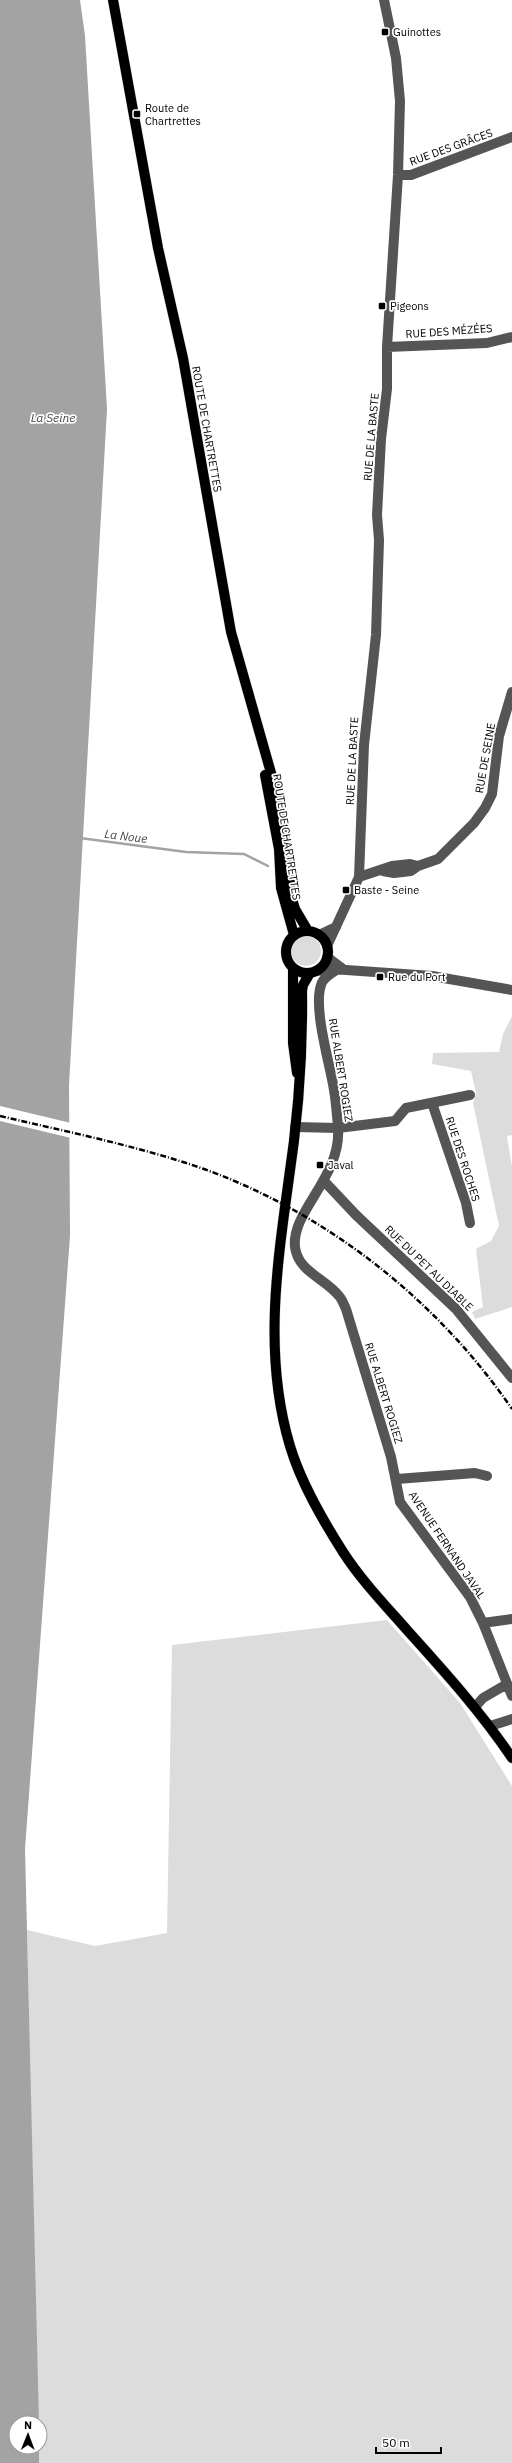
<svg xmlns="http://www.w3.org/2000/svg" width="512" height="2463" viewBox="0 0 512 2463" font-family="'IBM Plex Sans',sans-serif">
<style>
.green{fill:#dcdcdc}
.water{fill:#a3a3a3}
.pier{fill:#fff}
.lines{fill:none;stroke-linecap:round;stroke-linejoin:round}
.stream{stroke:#a3a3a3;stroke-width:2.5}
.major-casing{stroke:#dbdbdb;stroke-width:11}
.minor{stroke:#555;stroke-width:10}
.major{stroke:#000;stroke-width:10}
.rail{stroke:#000;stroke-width:2.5;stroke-dasharray:6 2 1 2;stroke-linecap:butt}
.poi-dot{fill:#000;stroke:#fff;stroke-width:1.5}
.labels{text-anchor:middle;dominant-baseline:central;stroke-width:3.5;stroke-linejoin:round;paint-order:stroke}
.poi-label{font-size:11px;fill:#000;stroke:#fff;text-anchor:start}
.street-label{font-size:11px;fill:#000;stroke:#fff}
.water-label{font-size:12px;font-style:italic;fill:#444;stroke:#fff}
</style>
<rect width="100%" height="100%" fill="#fff"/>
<path class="green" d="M291 951a15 15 0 1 1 30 0a15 15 0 1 1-30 0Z
M 512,1016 L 512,1135 L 507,1136 L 512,1167 L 512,1307 L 475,1319 L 472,1312 L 483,1307 L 476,1249 L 491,1241 L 499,1226 L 473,1103 L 476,1093 L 471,1071 L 432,1064 L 433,1053 L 499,1052 L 503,1034 Z
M 387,1620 L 460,1703 L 512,1786 L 512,2463 L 38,2463 L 40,2423 L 38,2423 L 27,1930 L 95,1946 L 167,1933 L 172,1645 Z"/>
<path class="water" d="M 0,0 L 80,0 L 85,36 L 107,409 L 69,1085 L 70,1236 L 25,1849 L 39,2423 L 16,2423 L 16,2447 L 39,2447 L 39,2463 L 0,2463 Z"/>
<path class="pier" d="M 0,1106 L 71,1123 L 71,1138 L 0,1121 Z"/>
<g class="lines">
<path class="stream" d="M 80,838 L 186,852 L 244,854 L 268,866"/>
<defs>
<path id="major" d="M 113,0 L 158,248 L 183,358 L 231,632 L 275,787 L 286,843 L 291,895 L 295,909 L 308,931
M 265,775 L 279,849 L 281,888 L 294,935
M286 952a21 21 0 1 1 42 0a21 21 0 1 1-42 0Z
M 293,968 L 293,1043 L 297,1073
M 310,973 L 303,985 L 302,991 C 303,1056 298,1120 288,1185 C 276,1272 264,1359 290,1446 C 301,1483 322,1519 343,1552 C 361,1580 385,1605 407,1630 C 444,1671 481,1712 512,1758"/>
</defs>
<use href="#major" class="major-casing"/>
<path class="minor" d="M 398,175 L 411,175 L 512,137
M 387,347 L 487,343 L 512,337
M 383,871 L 394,873 L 411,871 L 418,866 L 438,859 L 474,823 L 485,808 L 492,794 L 499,736 L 512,692
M 359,877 L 364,745 L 376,635 L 379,540 L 377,515 L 381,439 L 387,389 L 387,347 L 398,175 L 400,101 L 396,58 L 384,0
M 319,935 L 336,927
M 327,946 L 359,877 L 392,866 L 410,864 L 418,866
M 327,957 L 343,969
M 338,969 C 332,973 323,977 321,985 C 313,1009 330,1064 334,1090 C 336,1102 337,1115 338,1127 C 342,1177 291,1211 295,1247 C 298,1272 325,1278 339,1296 C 342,1299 344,1305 346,1309 L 391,1457 L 400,1502 L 470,1597 L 483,1623 L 512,1696
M 316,971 L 332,969 L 432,976 L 512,990
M 432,1103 L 466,1203 L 470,1223
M 295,1127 L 338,1128 L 395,1121 L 406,1108 L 470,1095
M 324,1181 L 356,1215 L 456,1309 L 512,1378
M 397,1479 L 475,1473 L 487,1476
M 483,1623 L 512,1619
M 475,1707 L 483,1698 L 507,1684
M 490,1726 L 512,1719"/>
<use href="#major" class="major"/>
<path class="rail" d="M 0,1116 C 68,1132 138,1146 204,1169 C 328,1214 437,1300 512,1409"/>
</g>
<g class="poi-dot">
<rect x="381" y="28" width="8" height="8" rx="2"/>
<rect x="133" y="110" width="8" height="8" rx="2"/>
<rect x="378" y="302" width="8" height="8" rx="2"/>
<rect x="342" y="886" width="8" height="8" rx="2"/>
<rect x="376" y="973" width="8" height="8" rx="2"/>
<rect x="316" y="1161" width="8" height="8" rx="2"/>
</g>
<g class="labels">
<g class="poi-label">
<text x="393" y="32">Guinottes</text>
<text x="145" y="108">Route de<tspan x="145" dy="13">Chartrettes</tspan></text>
<text x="390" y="306">Pigeons</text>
<text x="354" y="890">Baste - Seine</text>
<text x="388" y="977">Rue du Port</text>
<text x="328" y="1165">Javal</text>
</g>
<g class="street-label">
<text transform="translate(451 147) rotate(-20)">RUE DES GRÂCES</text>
<text transform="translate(449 331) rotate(-4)">RUE DES MÉZÉES</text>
<text transform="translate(207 429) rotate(80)">ROUTE DE CHARTRETTES</text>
<text transform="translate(371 437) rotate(-85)">RUE DE LA BASTE</text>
<text transform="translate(485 758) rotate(-80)">RUE DE SEINE</text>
<text transform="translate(352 761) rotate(-87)">RUE DE LA BASTE</text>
<text transform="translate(287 837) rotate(81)">ROUTE DE CHARTRETTES</text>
<text transform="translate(341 1070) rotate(81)">RUE ALBERT ROGIEZ</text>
<text transform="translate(463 1159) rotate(72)">RUE DES ROCHES</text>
<text transform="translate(429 1268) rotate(44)">RUE DU PET AU DIABLE</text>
<text transform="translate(384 1393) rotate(73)">RUE ALBERT ROGIEZ</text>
<text transform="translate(447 1545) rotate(56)">AVENUE FERNAND JAVAL</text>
</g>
<g class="water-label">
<text x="53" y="417">La Seine</text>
<text transform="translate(126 836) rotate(7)">La Noue</text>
</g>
</g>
<g transform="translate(28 2435) rotate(1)"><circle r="19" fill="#ffffff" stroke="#999999"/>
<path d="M0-3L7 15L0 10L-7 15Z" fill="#000000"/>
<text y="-6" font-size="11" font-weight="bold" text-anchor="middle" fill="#000000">N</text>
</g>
<path d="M376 2447v6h65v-6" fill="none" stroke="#000000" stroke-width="2"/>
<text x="382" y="2447" font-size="12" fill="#000000" stroke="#ffffff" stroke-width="3" paint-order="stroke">50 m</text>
</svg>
